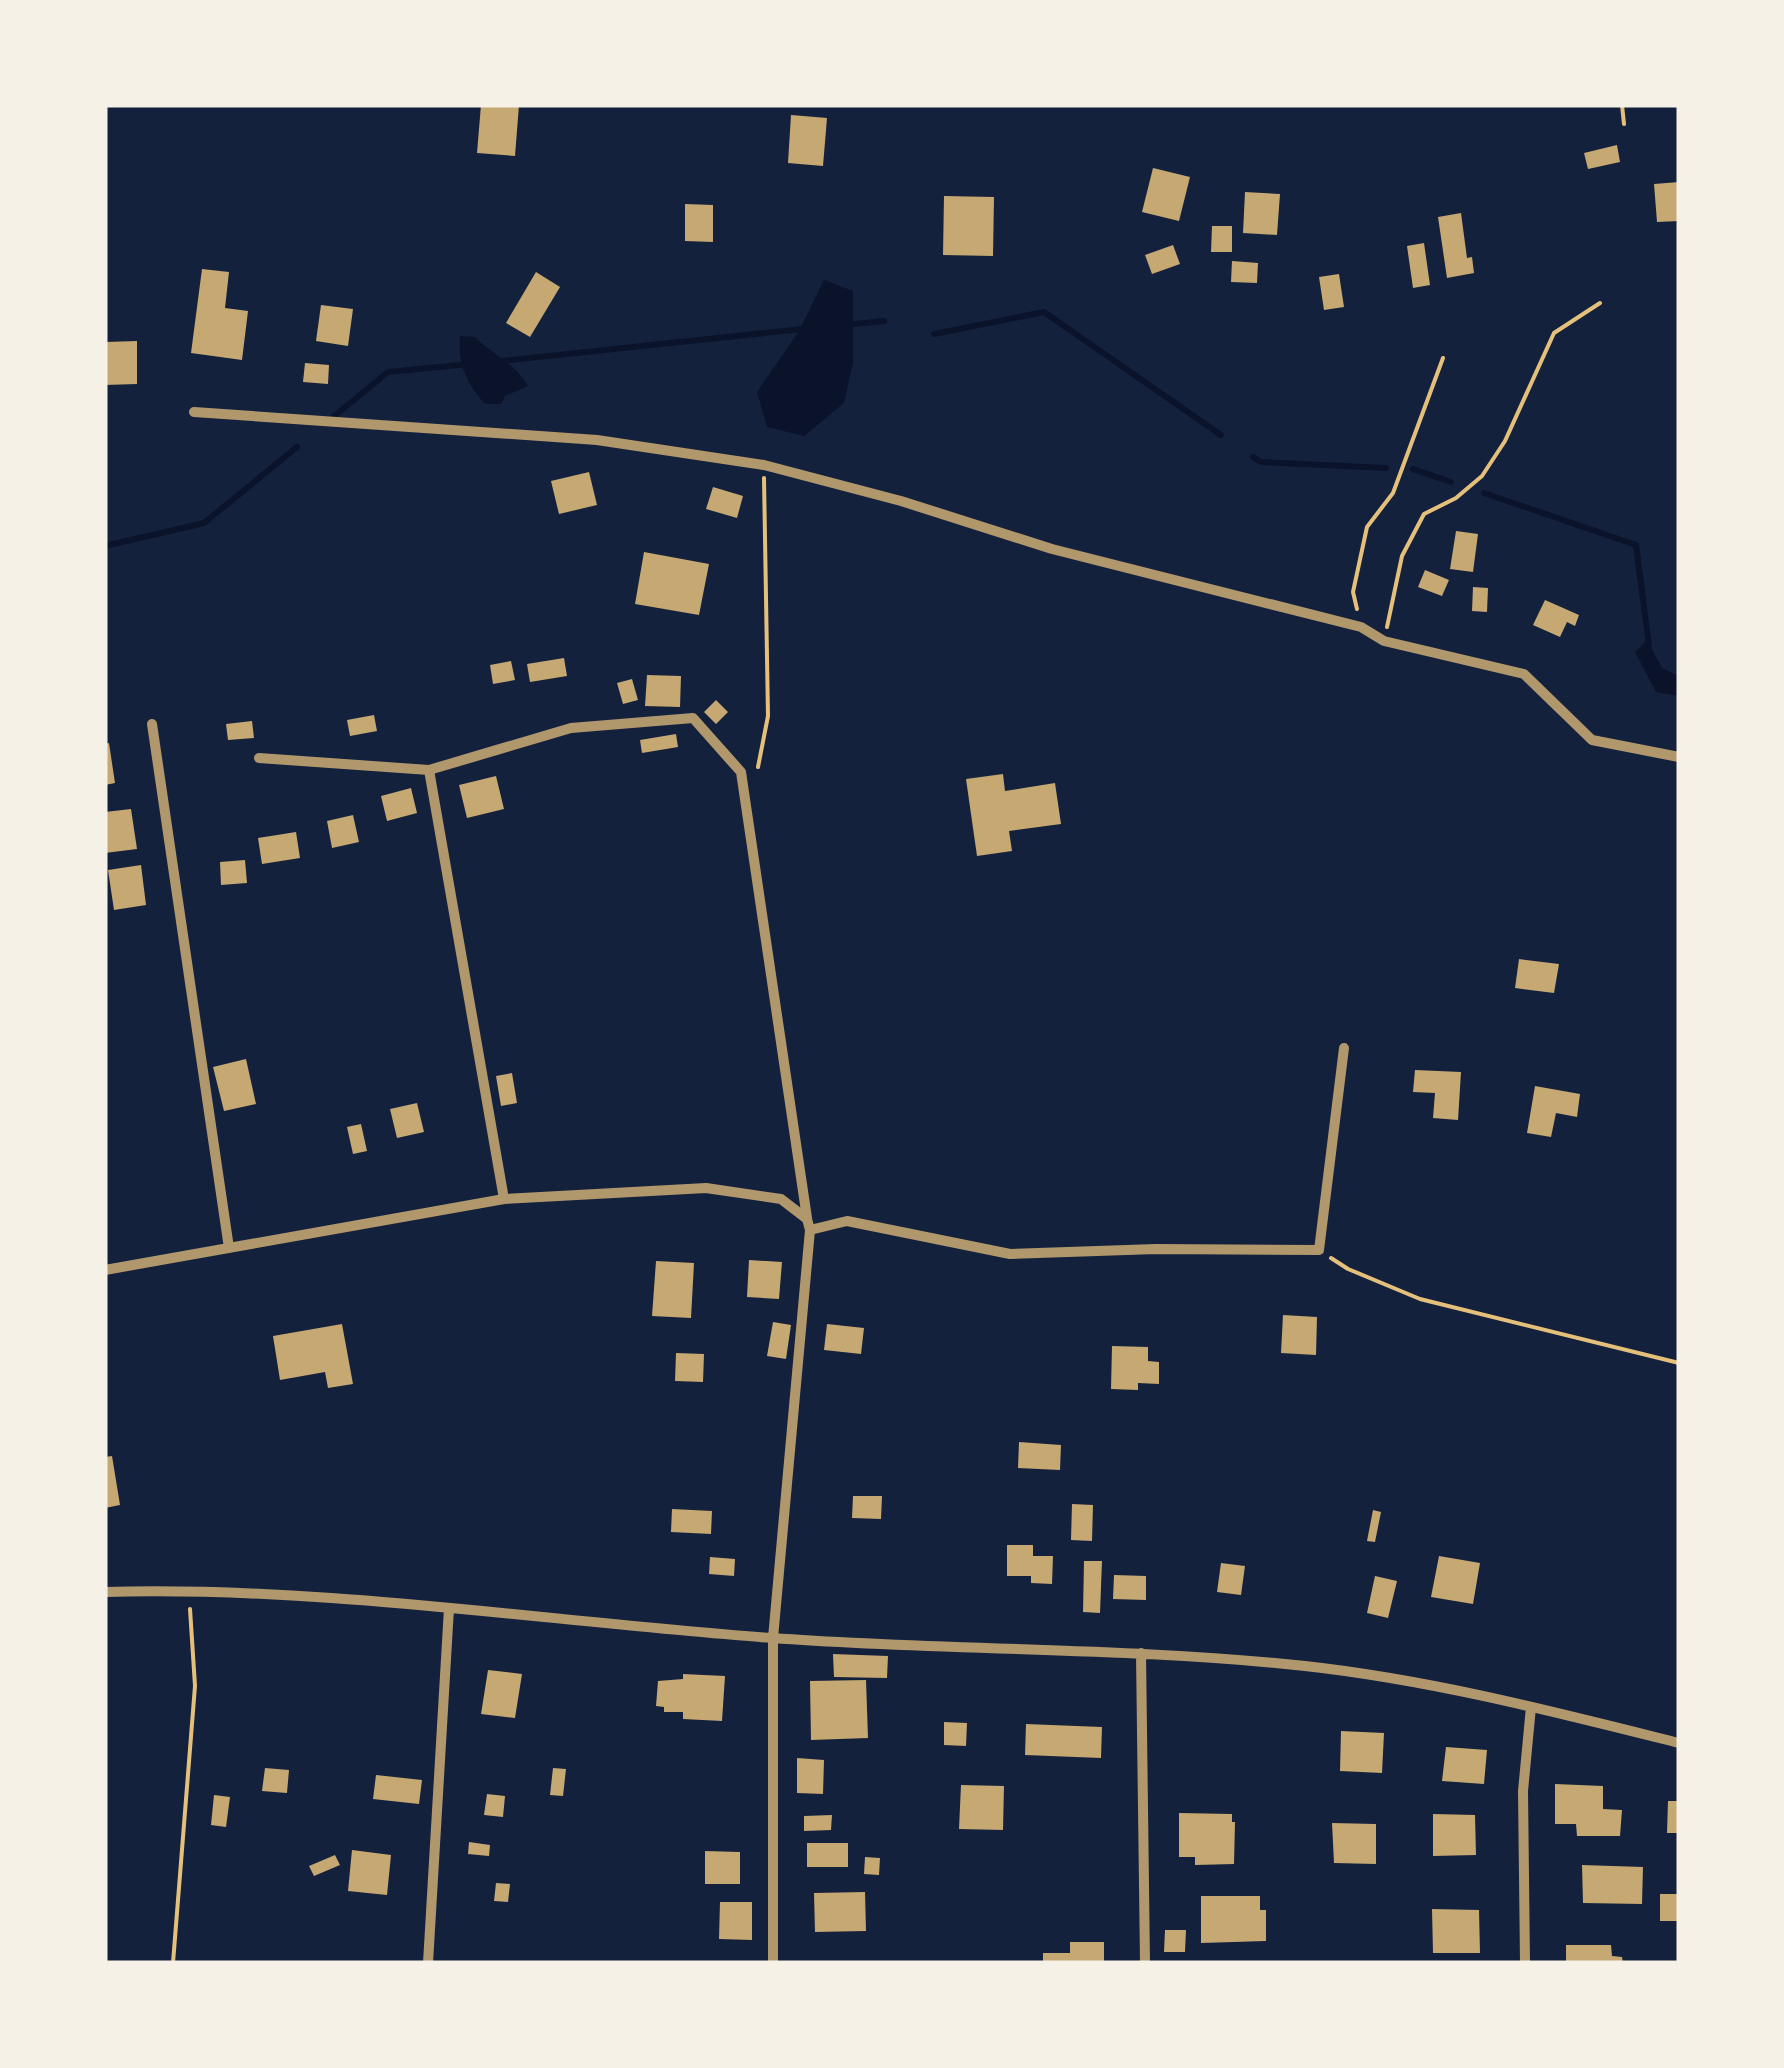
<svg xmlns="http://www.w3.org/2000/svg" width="1784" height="2068" viewBox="0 0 1784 2068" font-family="Spectral,serif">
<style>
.water{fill:#0b132b}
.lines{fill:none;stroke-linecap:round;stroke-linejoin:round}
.stream{stroke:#0b132b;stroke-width:6}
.building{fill:#c6a872}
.path{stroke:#e5c07b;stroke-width:4}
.minor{stroke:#b1986c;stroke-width:10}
</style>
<rect width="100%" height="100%" fill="#14213d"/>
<path class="water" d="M 824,280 L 853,291 L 853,363 L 844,403 L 804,436 L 767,427 L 757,392 L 799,331 Z
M 460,336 L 475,337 C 492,354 518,366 528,386 L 505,396 L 501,404 L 485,404 C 467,385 457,363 460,336 Z
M 1647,640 L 1662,668 L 1679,676 L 1679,696 L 1656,692 L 1635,652 Z"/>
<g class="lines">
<path class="stream" d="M 846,325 L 884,321
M 934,334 L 1044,312 L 1221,435
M 492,362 L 803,329
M 333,417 L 388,372 L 470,364
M 1253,457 L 1261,462 L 1386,468
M 1413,469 L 1451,482
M 1484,493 L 1636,545 L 1649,646
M 105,546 L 204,523 L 297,447"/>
</g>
<path class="building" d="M 481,105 L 519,105 L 515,156 L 477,153 Z
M 791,115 L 827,118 L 823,166 L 788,163 Z
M 1617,145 L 1620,162 L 1588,169 L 1584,153 Z
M 1153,168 L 1190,177 L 1179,221 L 1142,212 Z
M 1679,182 L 1679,221 L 1657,222 L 1654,184 Z
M 1245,192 L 1280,194 L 1277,235 L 1243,233 Z
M 944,196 L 994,197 L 993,256 L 943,255 Z
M 685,204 L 713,205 L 713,242 L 685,241 Z
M 1461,213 L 1467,258 L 1472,257 L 1474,273 L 1447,278 L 1438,217 Z
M 1212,226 L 1232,226 L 1232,252 L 1211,252 Z
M 1424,243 L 1430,285 L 1413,288 L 1407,246 Z
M 1173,245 L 1180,264 L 1152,274 L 1145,255 Z
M 1232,261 L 1258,263 L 1257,283 L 1231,282 Z
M 202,269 L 229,272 L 225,308 L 248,311 L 242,360 L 191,353 Z
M 536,272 L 560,287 L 530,337 L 506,323 Z
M 1339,274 L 1344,307 L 1324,310 L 1319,277 Z
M 321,305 L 353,309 L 348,346 L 316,341 Z
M 137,341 L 137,384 L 105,385 L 105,342 Z
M 305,363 L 329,365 L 328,384 L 303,382 Z
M 589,472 L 597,505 L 559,514 L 551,481 Z
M 713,487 L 743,496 L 737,518 L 706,509 Z
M 1456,531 L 1478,534 L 1473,572 L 1450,569 Z
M 644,552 L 709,564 L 699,615 L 635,604 Z
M 1425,570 L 1449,580 L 1442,596 L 1418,587 Z
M 1473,587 L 1488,588 L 1487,612 L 1472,611 Z
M 1545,600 L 1579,615 L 1575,626 L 1567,622 L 1560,637 L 1533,625 Z
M 564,658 L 567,676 L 530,682 L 527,664 Z
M 511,661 L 515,680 L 493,684 L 490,665 Z
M 647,675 L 681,676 L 680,707 L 645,706 Z
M 632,679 L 638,700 L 623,704 L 617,683 Z
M 716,700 L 728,712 L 716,724 L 704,712 Z
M 374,715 L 377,731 L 350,736 L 347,720 Z
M 252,721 L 254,738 L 228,740 L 226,724 Z
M 676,734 L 678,747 L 642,753 L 640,740 Z
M 109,743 L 115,783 L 105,785 L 105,744 Z
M 1003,774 L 1005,791 L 1055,783 L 1061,824 L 1009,831 L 1012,851 L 977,856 L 966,779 Z
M 496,776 L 504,809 L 467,818 L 459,785 Z
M 411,788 L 417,813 L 387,821 L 381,796 Z
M 131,809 L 137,849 L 105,853 L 105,812 Z
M 353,815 L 359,842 L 332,848 L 327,821 Z
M 296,832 L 300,858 L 262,864 L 258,838 Z
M 245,860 L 247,883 L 221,885 L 220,862 Z
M 141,865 L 146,905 L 114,910 L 108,870 Z
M 1519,959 L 1559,964 L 1554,993 L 1515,988 Z
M 246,1059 L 256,1104 L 224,1111 L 213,1067 Z
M 1415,1070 L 1461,1072 L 1458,1120 L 1433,1118 L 1435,1093 L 1413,1092 Z
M 512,1073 L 517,1103 L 501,1106 L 496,1076 Z
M 1535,1086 L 1580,1094 L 1577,1117 L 1556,1113 L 1551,1137 L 1527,1133 Z
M 417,1103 L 424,1132 L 397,1138 L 390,1109 Z
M 361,1124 L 367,1151 L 353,1154 L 347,1127 Z
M 749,1260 L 782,1262 L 779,1299 L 747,1297 Z
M 656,1261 L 694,1263 L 691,1318 L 652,1316 Z
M 1283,1315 L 1317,1317 L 1316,1355 L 1281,1353 Z
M 773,1322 L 791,1325 L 786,1359 L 767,1356 Z
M 342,1324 L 353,1384 L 328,1388 L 325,1372 L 280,1380 L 273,1336 Z
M 827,1324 L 864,1328 L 861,1354 L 824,1350 Z
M 1112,1346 L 1148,1347 L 1148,1361 L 1159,1362 L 1159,1384 L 1138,1383 L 1138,1390 L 1111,1389 Z
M 676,1353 L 704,1354 L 703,1382 L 675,1381 Z
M 1019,1442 L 1061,1445 L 1060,1470 L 1018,1468 Z
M 112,1456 L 120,1505 L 105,1508 L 105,1457 Z
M 853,1496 L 882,1496 L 881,1519 L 852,1518 Z
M 1072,1504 L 1093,1505 L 1092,1541 L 1071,1540 Z
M 672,1509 L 712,1511 L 711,1534 L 671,1532 Z
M 1373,1510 L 1381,1512 L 1375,1542 L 1367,1541 Z
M 1007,1545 L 1033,1545 L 1033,1556 L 1053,1556 L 1052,1584 L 1031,1583 L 1031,1576 L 1007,1576 Z
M 1439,1556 L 1480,1563 L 1473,1604 L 1431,1597 Z
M 710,1557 L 735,1559 L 734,1576 L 709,1574 Z
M 1084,1561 L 1102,1561 L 1100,1613 L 1083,1612 Z
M 1221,1563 L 1245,1566 L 1241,1595 L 1217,1592 Z
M 1114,1575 L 1146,1576 L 1146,1600 L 1113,1599 Z
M 1375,1576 L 1397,1581 L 1388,1618 L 1367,1613 Z
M 833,1654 L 888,1656 L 887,1678 L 834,1677 Z
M 488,1670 L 522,1674 L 515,1718 L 481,1714 Z
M 683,1674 L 725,1676 L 722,1721 L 683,1719 L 683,1712 L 664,1712 L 664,1707 L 656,1706 L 658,1681 L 683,1679 Z
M 866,1680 L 868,1738 L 811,1740 L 810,1681 Z
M 944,1722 L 967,1723 L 966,1746 L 944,1745 Z
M 1026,1724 L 1102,1727 L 1101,1758 L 1025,1755 Z
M 1341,1731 L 1384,1733 L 1382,1773 L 1340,1771 Z
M 1446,1747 L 1487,1750 L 1484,1784 L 1442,1781 Z
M 797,1758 L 824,1760 L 823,1794 L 797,1793 Z
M 265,1768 L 289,1770 L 287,1793 L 262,1791 Z
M 553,1768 L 566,1769 L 563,1796 L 550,1795 Z
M 376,1775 L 422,1780 L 419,1804 L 373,1799 Z
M 1555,1784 L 1603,1786 L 1603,1809 L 1622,1810 L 1620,1836 L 1577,1836 L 1576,1824 L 1555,1824 Z
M 961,1785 L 1004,1786 L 1003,1830 L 959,1829 Z
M 487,1794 L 505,1796 L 503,1817 L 484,1815 Z
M 214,1795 L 230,1797 L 226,1827 L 211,1825 Z
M 1668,1801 L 1679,1801 L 1679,1833 L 1667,1833 Z
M 1179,1813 L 1232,1814 L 1232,1822 L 1235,1822 L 1234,1864 L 1195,1865 L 1195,1857 L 1179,1857 Z
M 1433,1814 L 1475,1815 L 1476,1855 L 1433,1856 Z
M 832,1815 L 831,1830 L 804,1831 L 804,1816 Z
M 1332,1823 L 1376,1824 L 1376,1864 L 1334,1863 Z
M 469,1842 L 490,1845 L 489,1856 L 468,1854 Z
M 807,1843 L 848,1843 L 848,1867 L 807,1867 Z
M 352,1850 L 391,1855 L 387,1895 L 348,1891 Z
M 705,1851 L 740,1852 L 740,1884 L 705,1884 Z
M 335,1855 L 340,1865 L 314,1876 L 309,1866 Z
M 865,1857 L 880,1858 L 879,1875 L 864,1874 Z
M 1582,1865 L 1643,1867 L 1642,1904 L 1583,1903 Z
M 496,1883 L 510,1884 L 508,1902 L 494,1901 Z
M 865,1892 L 866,1931 L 815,1932 L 814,1893 Z
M 1660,1894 L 1679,1894 L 1679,1921 L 1660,1921 Z
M 1201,1896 L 1260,1896 L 1260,1910 L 1266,1910 L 1266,1941 L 1201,1943 Z
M 720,1902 L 752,1902 L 752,1940 L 719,1939 Z
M 1432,1909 L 1479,1910 L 1480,1953 L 1433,1953 Z
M 1165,1930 L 1186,1930 L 1185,1952 L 1164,1952 Z
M 1070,1942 L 1104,1942 L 1104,1963 L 1043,1963 L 1043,1953 L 1070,1953 Z
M 1566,1945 L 1611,1945 L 1612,1956 L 1622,1957 L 1623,1963 L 1566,1963 Z"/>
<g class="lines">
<path class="path" d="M 1622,105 L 1624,124
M 1357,609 L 1353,592 L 1367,527 L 1393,493 L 1443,358
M 1387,627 L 1402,556 L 1424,514 L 1456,498 L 1482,476 L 1505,441 L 1554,333 L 1600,303
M 758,767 L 768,716 L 764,478
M 1331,1258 L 1348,1269 L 1420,1299 L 1679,1363
M 173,1963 L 195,1686 L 190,1609"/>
<path class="minor" d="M 194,412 L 597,440 L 764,465 L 901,501 L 1052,549 L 1361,627 L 1384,641 L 1524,674 L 1592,740 L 1679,757
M 152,724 L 229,1248
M 259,758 L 429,770 L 571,728 L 693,718 L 741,772 L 807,1218
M 429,770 L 504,1199
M 810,1230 L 847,1221 L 1010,1254 L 1156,1249 L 1319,1250 L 1344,1048
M 105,1270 L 504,1199 L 706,1188 L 781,1199 L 807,1219 L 810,1230 L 773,1638 L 773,1963
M 105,1592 C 328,1586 550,1622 772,1638 C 949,1651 1128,1647 1305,1666 C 1432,1680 1555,1712 1679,1743
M 1141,1653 L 1145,1963
M 428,1963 L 449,1608
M 1525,1963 L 1523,1791 L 1531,1707"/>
</g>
<rect width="1784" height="2068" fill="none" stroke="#f6f1e7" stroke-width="215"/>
</svg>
